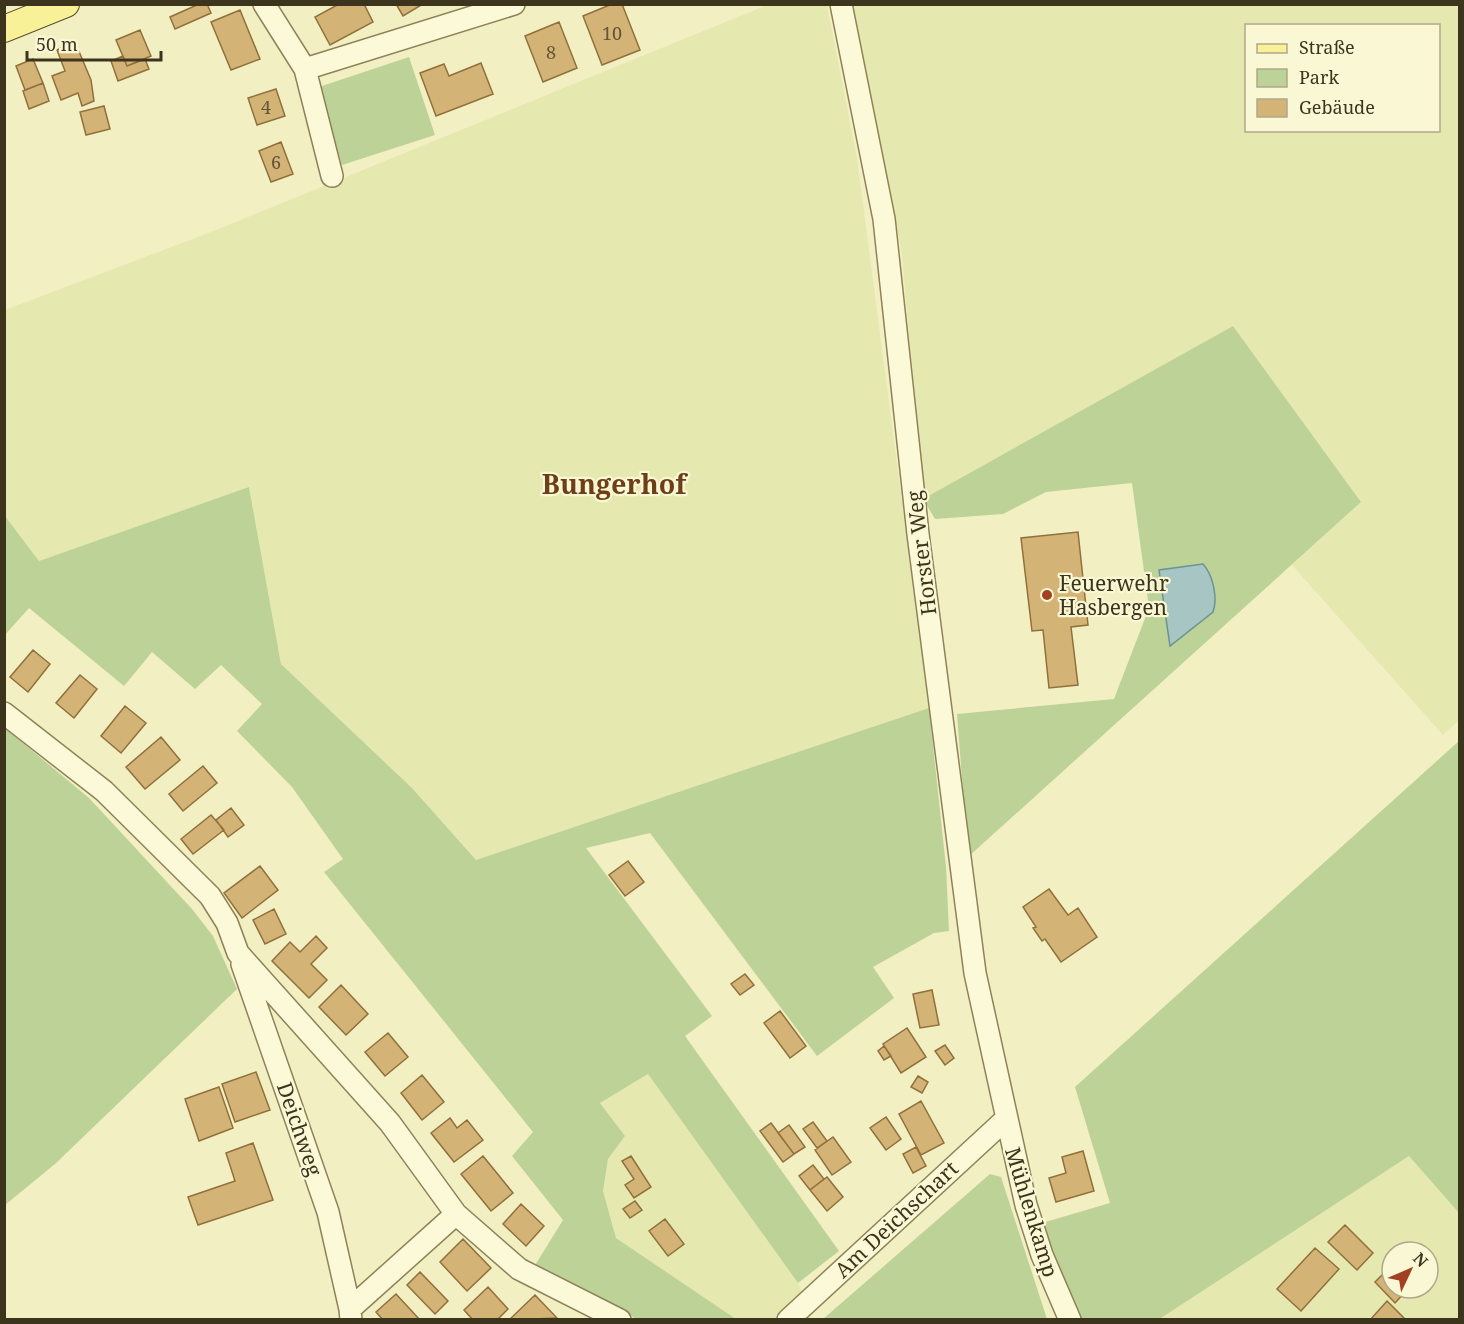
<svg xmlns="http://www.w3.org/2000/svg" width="1464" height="1324" viewBox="0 0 1464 1324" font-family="'Noto Serif',serif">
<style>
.farmland{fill:#e5e9b0;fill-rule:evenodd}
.green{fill:#bdd296}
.water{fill:#a6c5c3;stroke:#6b9493;stroke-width:1.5}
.building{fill:#d4b376;stroke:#90703b;stroke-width:1.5}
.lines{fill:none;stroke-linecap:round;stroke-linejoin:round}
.minor-casing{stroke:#8f8258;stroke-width:24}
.major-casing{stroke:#5c4e2c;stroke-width:28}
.minor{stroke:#fcf9d8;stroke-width:21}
.major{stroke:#f8f198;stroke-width:26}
.poi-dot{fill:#a33f22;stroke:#f9f7d4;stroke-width:2}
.labels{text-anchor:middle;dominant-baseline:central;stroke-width:4.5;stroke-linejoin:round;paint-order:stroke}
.number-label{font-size:18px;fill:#635433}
.street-label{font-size:21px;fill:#3d341d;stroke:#f9f7d4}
.poi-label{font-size:21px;fill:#3d341d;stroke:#f9f7d4;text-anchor:start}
.district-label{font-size:27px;font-weight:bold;fill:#6e3e18;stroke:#f9f7d4}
</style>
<rect width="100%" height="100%" fill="#f2efc3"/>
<path class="farmland" d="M 767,5 L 827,5 L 857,158 L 929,708 L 476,860 L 412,788 L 281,664 L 249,487 L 39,561 L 5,516 L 5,310 L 211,232 Z
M 853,5 L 1459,5 L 1460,719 L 1443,735 L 1292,565 L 1361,502 L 1233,326 L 923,499 L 902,255 ZM 1246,26 L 1438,26 L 1438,130 L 1246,130 Z
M 648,1074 L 798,1283 L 802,1292 L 774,1319 L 736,1319 L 616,1238 L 603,1191 L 608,1159 L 625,1136 L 600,1103 Z
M 1409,1156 L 1459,1213 L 1459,1319 L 1158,1320 ZM 1392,1252 L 1428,1252 L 1428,1288 L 1392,1288 Z"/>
<path class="green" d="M 409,57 L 435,135 L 342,165 L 316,88 Z
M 1233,326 L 1361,502 L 968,857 L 957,714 L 1114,699 L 1149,608 L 1132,483 L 1046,492 L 1003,514 L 935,519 L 923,499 Z
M 249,487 L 281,664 L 412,788 L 476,860 L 929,708 L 946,867 L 949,931 L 934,933 L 873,967 L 894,998 L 817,1056 L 650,833 L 586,848 L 712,1016 L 685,1036 L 839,1251 L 798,1283 L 648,1074 L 600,1103 L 625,1136 L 608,1159 L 603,1191 L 616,1238 L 736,1319 L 637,1319 L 534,1267 L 563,1220 L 512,1156 L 533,1132 L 324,872 L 343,859 L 292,787 L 237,731 L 262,704 L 221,665 L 195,689 L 152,652 L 124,686 L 29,608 L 5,635 L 5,516 L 39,561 Z
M 5,728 L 89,798 L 192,909 L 213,936 L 237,989 L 55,1164 L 5,1205 Z
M 1459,741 L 1459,1213 L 1409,1156 L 1158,1320 L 1080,1319 L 1066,1298 L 1042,1223 L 1110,1203 L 1075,1087 Z
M 990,1174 L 1001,1177 L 1047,1319 L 823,1319 Z"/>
<path class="water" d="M 1203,564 C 1213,575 1218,598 1213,612 L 1170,646 L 1159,570 Z"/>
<path class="building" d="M 199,4 L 207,4 L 211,13 L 175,29 L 170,17 Z
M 339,4 L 364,4 L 373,22 L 330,45 L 315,17 Z
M 396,4 L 423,4 L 403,16 Z
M 612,4 L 622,4 L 640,50 L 602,65 L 583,16 Z
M 240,10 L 260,59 L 231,70 L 211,22 Z
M 559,22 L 577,68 L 543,82 L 525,36 Z
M 140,30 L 151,56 L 127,66 L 116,40 Z
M 75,42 L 91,80 L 94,101 L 82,106 L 78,93 L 61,100 L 52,76 L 65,71 L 57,50 Z
M 123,56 L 127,66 L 145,59 L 149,69 L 118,81 L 111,61 Z
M 33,59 L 43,83 L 25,90 L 16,66 Z
M 481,63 L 493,94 L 436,116 L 420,73 L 444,64 L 449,76 Z
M 43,83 L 49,101 L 29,109 L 23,91 Z
M 276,89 L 285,116 L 257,125 L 248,98 Z
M 104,106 L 110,129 L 86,135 L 80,112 Z
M 281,142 L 293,174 L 271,182 L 259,151 Z
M 1078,532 L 1088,625 L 1071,627 L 1078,685 L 1049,688 L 1043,630 L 1032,631 L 1021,538 Z
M 33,650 L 50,664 L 28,692 L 10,677 Z
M 80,675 L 97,689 L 74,718 L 56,703 Z
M 125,706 L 146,723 L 121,753 L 101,736 Z
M 161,737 L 180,760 L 145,789 L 126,767 Z
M 203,766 L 217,783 L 183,811 L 169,794 Z
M 231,808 L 244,825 L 228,837 L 216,820 Z
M 211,815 L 224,830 L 193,854 L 181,839 Z
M 628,861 L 644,882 L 625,896 L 609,875 Z
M 260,866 L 278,890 L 242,918 L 224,893 Z
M 1049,889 L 1068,915 L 1078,908 L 1097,937 L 1061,962 L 1045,939 L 1042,941 L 1033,928 L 1036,927 L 1023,907 Z
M 274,909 L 286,934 L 265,944 L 253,920 Z
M 316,936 L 327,948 L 311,964 L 327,980 L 309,998 L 272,961 L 290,942 L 300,952 Z
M 745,974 L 754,985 L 740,995 L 731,984 Z
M 341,985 L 368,1014 L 346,1035 L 319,1007 Z
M 932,990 L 939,1025 L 920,1028 L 913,994 Z
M 780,1011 L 806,1046 L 790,1058 L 764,1023 Z
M 907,1028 L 926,1057 L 901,1073 L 883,1044 Z
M 388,1033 L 408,1057 L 385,1076 L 365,1052 Z
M 945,1045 L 954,1058 L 945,1065 L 935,1051 Z
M 884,1046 L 891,1056 L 884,1060 L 878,1051 Z
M 256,1072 L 270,1110 L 235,1122 L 222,1084 Z
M 422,1075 L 444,1102 L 422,1120 L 401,1093 Z
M 918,1076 L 928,1082 L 922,1093 L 911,1087 Z
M 219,1087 L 233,1128 L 199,1141 L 185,1099 Z
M 921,1101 L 944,1143 L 921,1155 L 899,1114 Z
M 886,1117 L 901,1139 L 886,1150 L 870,1128 Z
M 450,1118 L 457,1128 L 467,1120 L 483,1140 L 454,1162 L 431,1133 Z
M 813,1122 L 827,1141 L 817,1148 L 803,1129 Z
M 771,1123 L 794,1154 L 783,1162 L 760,1131 Z
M 789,1125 L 805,1147 L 794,1154 L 778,1133 Z
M 833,1137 L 851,1162 L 832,1175 L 815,1150 Z
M 253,1143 L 273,1200 L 198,1225 L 188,1197 L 235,1181 L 226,1153 Z
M 916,1147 L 926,1166 L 913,1173 L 903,1154 Z
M 1083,1151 L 1094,1191 L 1056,1202 L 1049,1178 L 1066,1173 L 1062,1157 Z
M 483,1156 L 513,1193 L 491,1211 L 461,1174 Z
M 631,1156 L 651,1187 L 634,1198 L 625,1185 L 634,1179 L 622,1161 Z
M 813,1165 L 824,1179 L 810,1190 L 799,1176 Z
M 827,1177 L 843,1197 L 827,1211 L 810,1190 Z
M 635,1201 L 642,1210 L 630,1218 L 623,1209 Z
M 521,1204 L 544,1226 L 526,1246 L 503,1224 Z
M 665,1219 L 684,1244 L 668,1256 L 649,1231 Z
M 1345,1225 L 1373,1253 L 1357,1270 L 1328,1242 Z
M 463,1239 L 491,1268 L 467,1291 L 440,1262 Z
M 1315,1248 L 1339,1269 L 1301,1311 L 1277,1289 Z
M 1387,1270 L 1392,1275 L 1392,1288 L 1407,1290 L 1395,1303 L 1375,1282 Z
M 420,1272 L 448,1301 L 435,1314 L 407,1285 Z
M 488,1287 L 508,1309 L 497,1320 L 473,1320 L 464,1310 Z
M 396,1294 L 420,1320 L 383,1320 L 376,1312 Z
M 535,1295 L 557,1318 L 509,1320 Z
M 1387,1301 L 1406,1320 L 1370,1320 Z"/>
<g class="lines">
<defs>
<path id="minor" d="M 264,4 L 305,69 L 332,176
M 841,4 L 884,219 L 918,534 L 975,973 L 1026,1205 L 1042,1255 L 1070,1320
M 305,69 L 514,4
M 4,713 L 104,791 L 210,896 L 227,923 L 238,953 L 390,1123 L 456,1214 L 350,1309 L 351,1320
M 242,964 L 328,1212 L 350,1309
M 456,1214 L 519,1269 L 620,1320
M 788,1320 L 1006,1119"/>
<path id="major" d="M 4,29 L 66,4"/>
</defs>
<use href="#minor" class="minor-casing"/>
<use href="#major" class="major-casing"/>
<use href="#minor" class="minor"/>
<use href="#major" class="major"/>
</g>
<circle class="poi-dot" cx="1047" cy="595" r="6"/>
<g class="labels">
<g class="number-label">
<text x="612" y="33">10</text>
<text x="551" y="52">8</text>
<text x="266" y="107">4</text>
<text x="276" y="162">6</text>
</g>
<g class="street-label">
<text transform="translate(921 553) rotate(-97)">Horster Weg</text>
<text transform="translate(300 1129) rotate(71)">Deichweg</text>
<text transform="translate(1032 1212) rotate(73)">Mühlenkamp</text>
<text transform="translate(896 1219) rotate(-43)">Am Deichschart</text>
</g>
<g class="poi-label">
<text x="1059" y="583">Feuerwehr<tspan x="1059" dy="24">Hasbergen</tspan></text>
</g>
<g class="district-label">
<text x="614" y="483">Bungerhof</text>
</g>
</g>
<rect width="1464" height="1324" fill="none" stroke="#3d341d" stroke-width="12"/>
<rect x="1245" y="24" width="195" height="108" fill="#f9f7d4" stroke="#aea98b" stroke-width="1.5"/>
<rect x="1257" y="44" width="30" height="9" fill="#f8f198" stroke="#aea98b" stroke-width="1.5"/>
<text x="1299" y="54" font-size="18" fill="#3d341d">Straße</text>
<rect x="1257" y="69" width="30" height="18" fill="#bdd296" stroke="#aea98b" stroke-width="1.5"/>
<text x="1299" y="84" font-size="18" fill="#3d341d">Park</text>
<rect x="1257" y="99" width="30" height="18" fill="#d4b376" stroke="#aea98b" stroke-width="1.5"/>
<text x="1299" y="114" font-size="18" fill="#3d341d">Gebäude</text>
<g transform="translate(1410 1270) rotate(46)"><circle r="28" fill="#f9f7d4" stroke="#aea98b" stroke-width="1.5"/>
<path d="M0-4.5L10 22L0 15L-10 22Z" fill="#a33f22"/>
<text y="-9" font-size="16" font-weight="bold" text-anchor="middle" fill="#3d341d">N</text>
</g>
<path d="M27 51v9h134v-9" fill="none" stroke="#3d341d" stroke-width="3"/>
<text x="36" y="51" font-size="18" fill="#3d341d" stroke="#f9f7d4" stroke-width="4.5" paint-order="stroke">50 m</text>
</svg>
